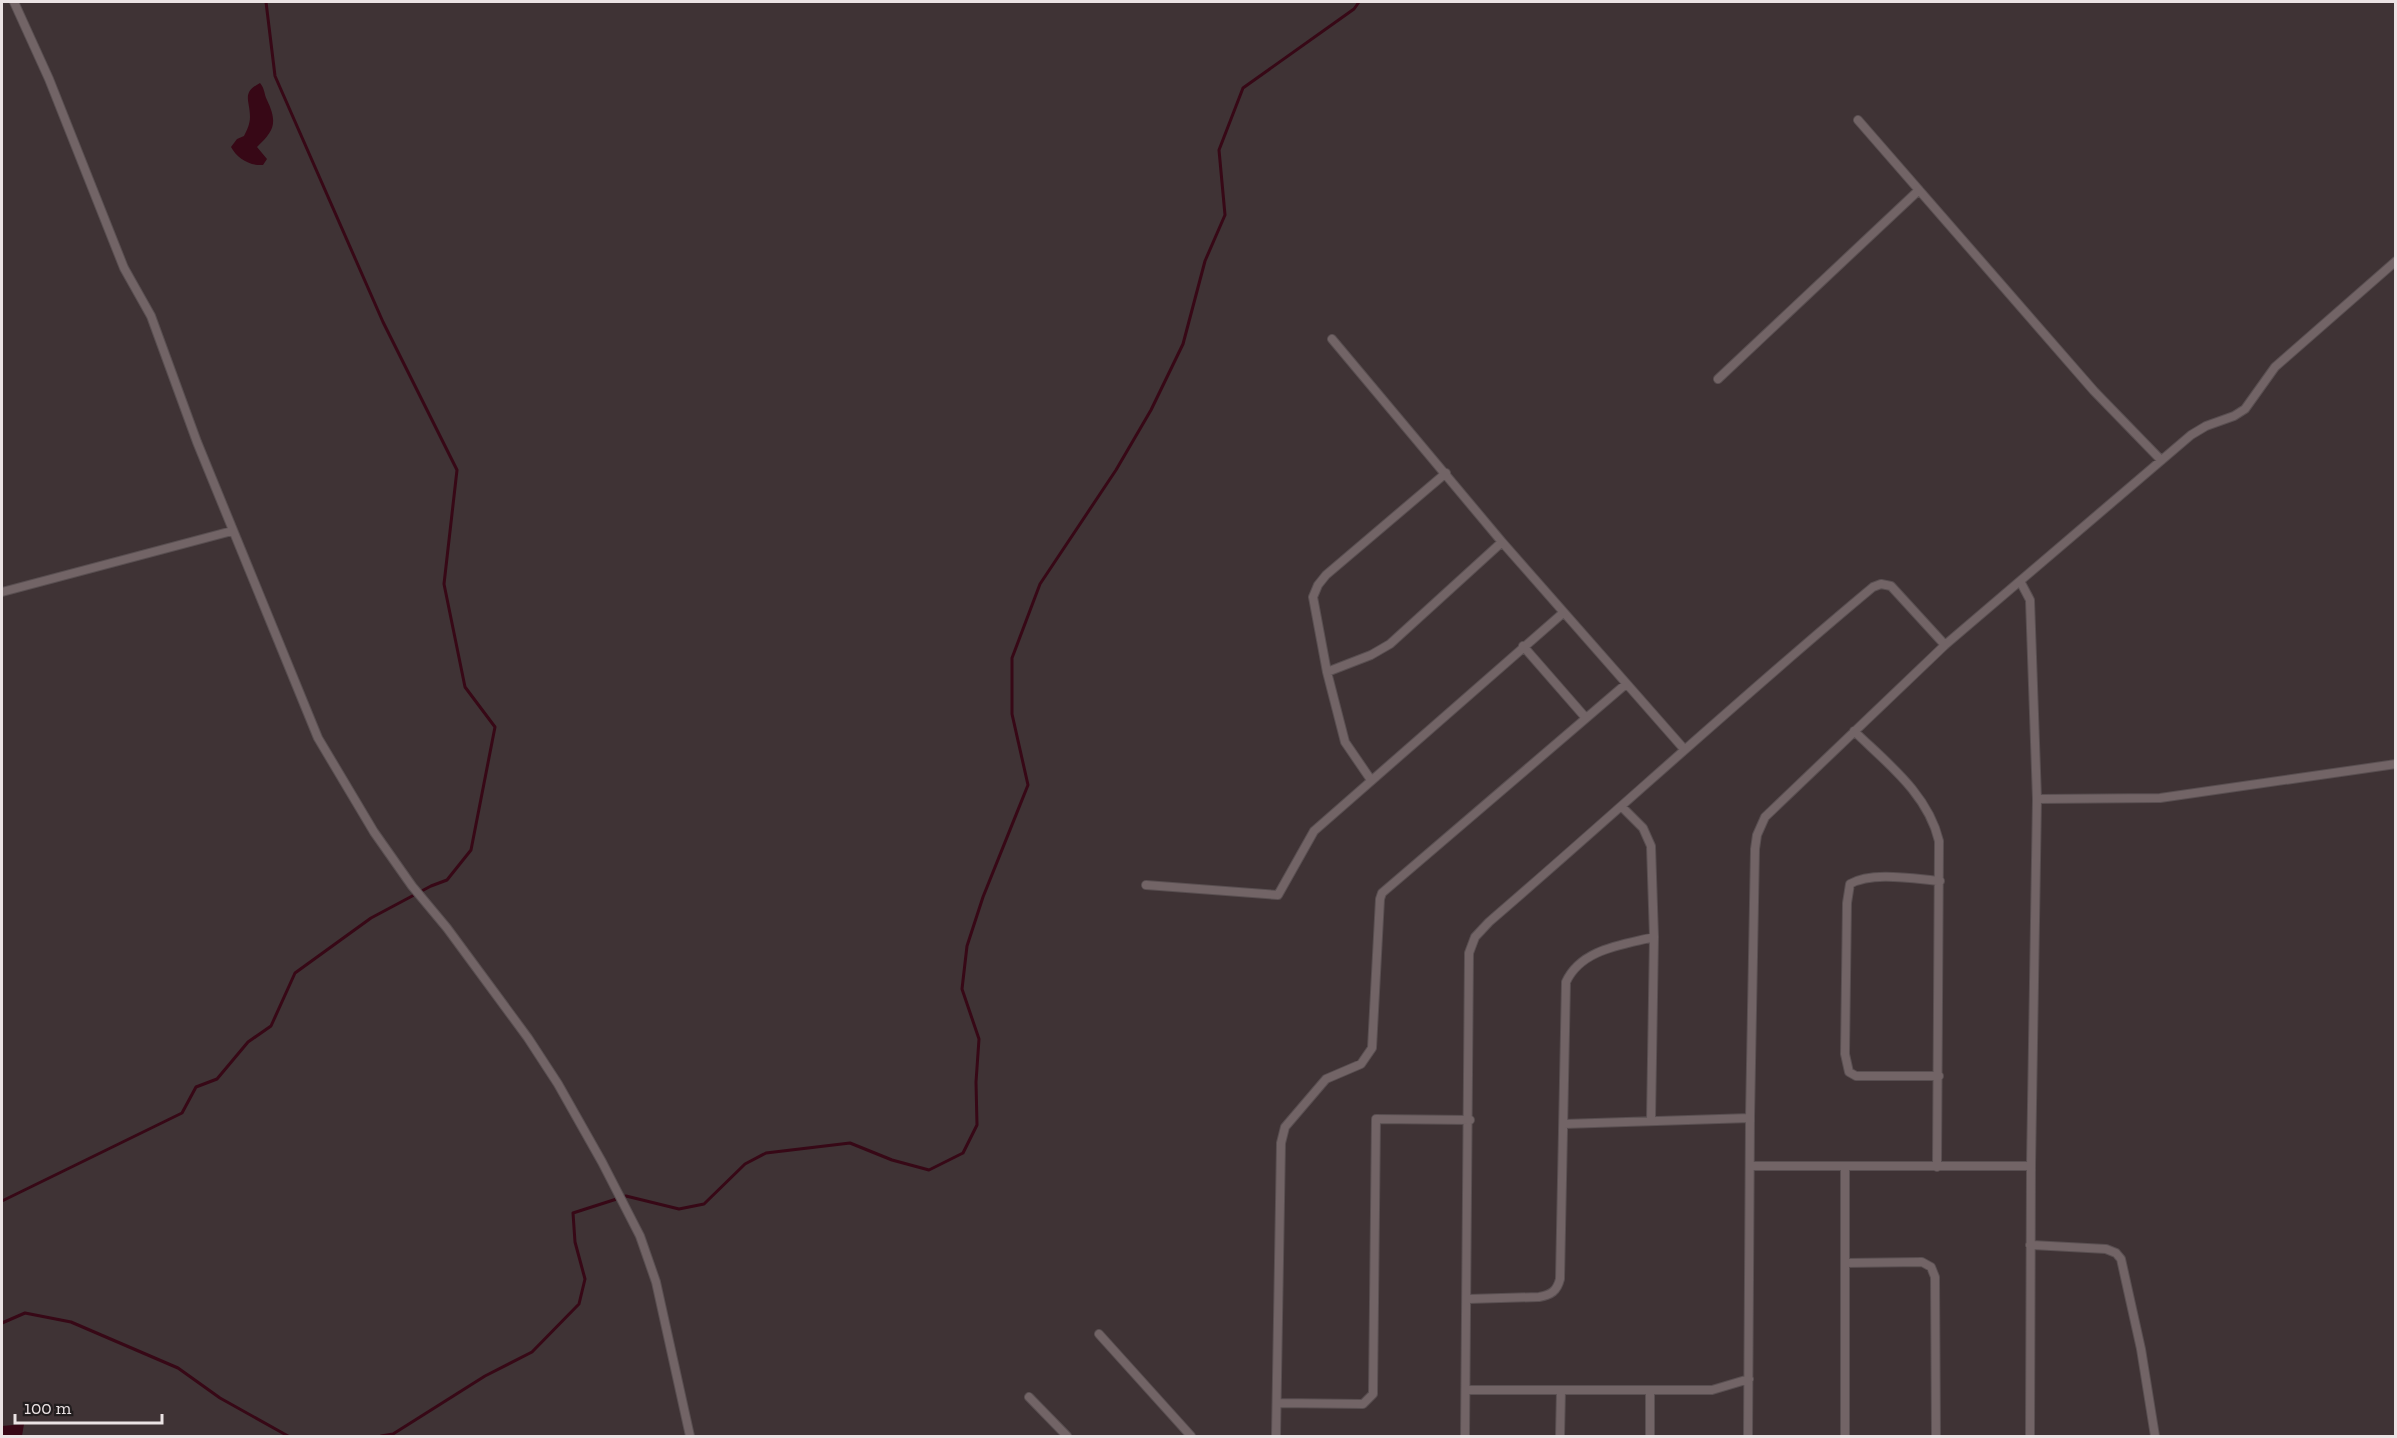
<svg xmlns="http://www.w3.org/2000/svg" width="2397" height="1438" viewBox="0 0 2397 1438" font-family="'Zilla Slab',serif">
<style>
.water{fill:#370816}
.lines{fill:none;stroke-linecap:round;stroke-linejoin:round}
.stream{stroke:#370816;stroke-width:3}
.street-casing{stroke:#594f51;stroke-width:10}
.street{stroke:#726466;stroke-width:8}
</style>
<rect width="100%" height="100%" fill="#3f3335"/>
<path class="water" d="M 260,83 C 265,89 264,94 267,100 C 278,123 274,131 257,147 L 267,159 L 263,165 C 249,166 237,158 231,147 L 237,139 L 244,136 C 247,130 250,124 250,117 C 250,100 241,93 260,83 Z
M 24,1424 L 22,1436 L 2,1436 L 2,1426 Z"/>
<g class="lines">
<path class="stream" d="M 2,1201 L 182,1113 L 196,1087 L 217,1079 L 248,1042 L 271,1026 L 295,973 L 371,918 L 431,886 L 447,880 L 471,850 L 495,727 L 465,687 L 444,584 L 457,470 L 383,322 L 275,76 L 266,2
M 2,1323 L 25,1313 L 71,1322 L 178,1368 L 220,1398 L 288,1436
M 381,1436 L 393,1434 L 485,1376 L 532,1352 L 579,1304 L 585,1279 L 575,1242 L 573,1213 L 626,1196 L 679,1209 L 704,1204 L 745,1164 L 766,1153 L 850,1143 L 892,1160 L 929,1170 L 963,1153 L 977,1125 L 976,1082 L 979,1039 L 962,989 L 967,946 L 983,897 L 1028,785 L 1012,714 L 1012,658 L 1040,584 L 1116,470 L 1151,410 L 1183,344 L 1205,261 L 1225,215 L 1219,150 L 1243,88 L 1354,9 L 1359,2"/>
<defs>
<path id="street" d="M 14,2 L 49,79 L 124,268 L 151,316 L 197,442 L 318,738 L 374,832 L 412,886 L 447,928 L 528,1038 L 558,1084 L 602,1162 L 640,1236 L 656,1282 L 690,1436
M 1858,120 L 2094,391 L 2161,460
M 1332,339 L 1502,542 L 1684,749
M 1718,379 L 1919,190
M 2020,581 L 2030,600 L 2037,799 L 2031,1166 L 2030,1436
M 2,592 L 232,531
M 1523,646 L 1585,717
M 1327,672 L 1371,655 L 1390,644 L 1502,542
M 1854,731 C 1887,763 1928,794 1939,841 L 1937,1167
M 1371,780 L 1345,742 L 1327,672 L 1313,597 L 1318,585 L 1326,575 L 1446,473
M 2037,799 L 2160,798 L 2396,764
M 1622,807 L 1643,828 L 1651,846 L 1654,937 L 1651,1120
M 1146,885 L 1278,895 L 1314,831 L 1563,613
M 1939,1076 L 1856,1076 L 1849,1072 L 1845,1054 L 1847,903 L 1850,884 C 1872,871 1915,879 1940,881
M 1564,1124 L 1750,1118
M 1750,1166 L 2031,1166
M 1845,1167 L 1845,1436
M 2030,1245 L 2106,1249 L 2116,1253 L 2121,1259 L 2141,1349 L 2155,1436
M 1845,1263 L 1922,1262 L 1931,1267 L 1935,1277 L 1936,1436
M 1468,1299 L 1539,1297 C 1551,1295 1557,1291 1560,1279 L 1566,982 C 1581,949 1622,945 1654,937
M 1099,1334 L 1191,1436
M 1466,1390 L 1712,1390 L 1749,1379
M 1029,1397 L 1067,1436
M 1277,1403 L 1363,1404 L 1373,1394 L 1376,1119 L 1470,1120
M 1276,1436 L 1281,1143 L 1285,1127 L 1326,1079 L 1361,1064 L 1372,1048 L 1380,899 L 1382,893 L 1626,684
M 1465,1436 L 1469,953 L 1475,937 L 1489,922 C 1618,811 1742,696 1873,587 L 1881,584 L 1891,586 L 1945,645
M 1560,1436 L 1561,1390
M 1650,1436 L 1650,1390
M 1748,1436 L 1750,1118 L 1755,849 L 1757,835 L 1765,817 L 1945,645 L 2191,435 L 2206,426 L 2234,416 L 2245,409 L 2275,367 L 2396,261"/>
</defs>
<use href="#street" class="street-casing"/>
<use href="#street" class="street"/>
</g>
<rect width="2397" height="1438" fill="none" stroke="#ebe3e4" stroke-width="6"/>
<path d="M15 1414v9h147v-9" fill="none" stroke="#ebe3e4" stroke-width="3"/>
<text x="24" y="1414" font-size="18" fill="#ebe3e4" stroke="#221d1e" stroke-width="4.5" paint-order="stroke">100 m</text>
</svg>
